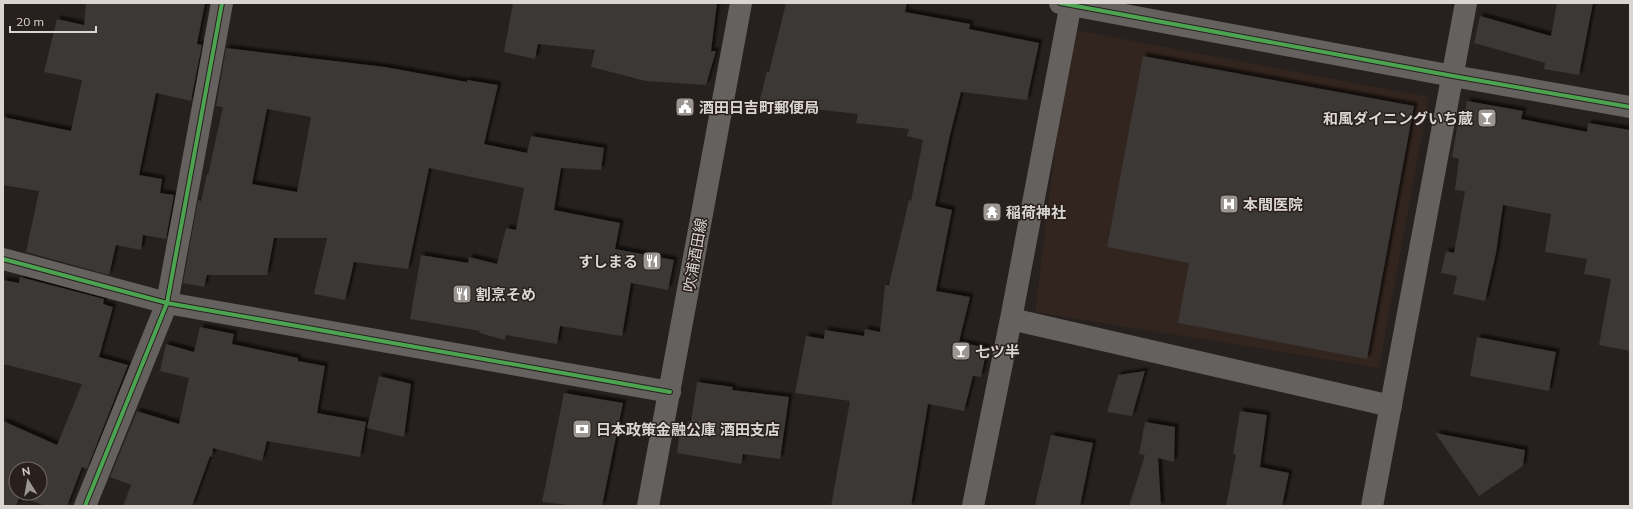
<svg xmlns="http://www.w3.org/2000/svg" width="1633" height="509" viewBox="0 0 1633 509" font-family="Mulish,'Noto Sans JP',sans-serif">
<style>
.built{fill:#32241e}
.building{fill:#3b3735;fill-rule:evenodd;filter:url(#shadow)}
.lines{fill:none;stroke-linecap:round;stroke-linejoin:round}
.minor{stroke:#65615f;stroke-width:22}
.tertiary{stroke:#65615f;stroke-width:22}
.secondary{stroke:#65615f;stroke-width:22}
.cycleway-casing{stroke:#29201c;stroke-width:6}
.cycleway{stroke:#4ca352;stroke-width:4}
.labels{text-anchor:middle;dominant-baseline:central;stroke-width:3;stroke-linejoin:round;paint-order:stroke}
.poi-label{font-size:15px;font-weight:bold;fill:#dbd5d2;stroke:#29201c;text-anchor:start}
.street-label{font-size:15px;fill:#dbd5d2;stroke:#29201c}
</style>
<defs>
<filter id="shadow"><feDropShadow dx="3.5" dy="-3.5" stdDeviation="1" flood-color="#0009"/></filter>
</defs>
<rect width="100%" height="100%" fill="#26211f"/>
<path class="built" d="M 1070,29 L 1429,97 L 1379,368 L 1035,312 Z"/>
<path class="building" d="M 86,3 L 205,3 L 197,44 L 202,45 L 191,101 L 156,93 L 139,175 L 162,179 L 160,193 L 174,195 L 166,239 L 143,235 L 141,250 L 116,245 L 109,275 L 26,252 L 39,191 L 3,185 L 3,117 L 71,131 L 82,80 L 44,72 L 57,19 L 84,25 Z
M 513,3 L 717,3 L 711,51 L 716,51 L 706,85 L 646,81 L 591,67 L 595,50 L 538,44 L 535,59 L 504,52 Z
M 786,3 L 907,3 L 905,12 L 970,24 L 969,29 L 1039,43 L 1027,100 L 961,92 L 950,135 L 935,206 L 952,210 L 936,291 L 970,297 L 959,342 L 987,348 L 981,377 L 973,376 L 964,411 L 928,404 L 911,506 L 831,506 L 850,401 L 795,393 L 806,336 L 824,339 L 825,330 L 864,336 L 865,329 L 880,332 L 885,285 L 889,285 L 909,200 L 911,201 L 923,140 L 907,136 L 909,129 L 856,123 L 858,114 L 759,103 L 767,71 L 769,72 Z
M 1557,3 L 1593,3 L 1579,75 L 1544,69 L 1545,63 L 1474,43 L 1480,16 L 1551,36 Z
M 226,48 L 385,67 L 467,82 L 467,80 L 498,85 L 484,144 L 527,153 L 531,136 L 604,148 L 601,170 L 561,168 L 554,210 L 620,223 L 615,249 L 674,260 L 668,290 L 631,283 L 622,336 L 560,326 L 557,344 L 506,335 L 505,340 L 479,333 L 480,331 L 410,319 L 421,255 L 468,263 L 469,257 L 497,264 L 506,228 L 516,230 L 524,188 L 429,168 L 408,269 L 354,262 L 345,300 L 314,294 L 327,238 L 274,238 L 267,275 L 207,275 L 204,287 L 183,283 L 198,200 L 201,201 L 207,174 L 208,175 L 223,107 L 216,106 ZM 267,109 L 311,117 L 297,192 L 252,184 Z
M 1143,56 L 1414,106 L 1367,359 L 1178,323 L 1189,263 L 1107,247 Z
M 1467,101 L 1523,111 L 1521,119 L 1587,132 L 1588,123 L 1630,130 L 1630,351 L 1599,345 L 1611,279 L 1584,274 L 1587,259 L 1545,252 L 1551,214 L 1503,205 L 1496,253 L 1485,301 L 1453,294 L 1457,276 L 1441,273 L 1446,251 L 1454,253 L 1465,191 L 1455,190 L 1459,159 L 1452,157 L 1458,122 L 1463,123 Z
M 20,277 L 104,299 L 103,304 L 113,307 L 99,357 L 128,365 L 87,469 L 82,467 L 67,506 L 45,506 L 20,496 L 16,506 L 3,506 L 3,421 L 57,445 L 82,384 L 3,364 L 3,280 L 19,283 ZM 16,469 L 40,469 L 40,493 L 16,493 Z
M 200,327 L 234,334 L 232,344 L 298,358 L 298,361 L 325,366 L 317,413 L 366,422 L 360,457 L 267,441 L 262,461 L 213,448 L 212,457 L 210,456 L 192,506 L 123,506 L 131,485 L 110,477 L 137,411 L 179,424 L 189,378 L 160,371 L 166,344 L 194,352 Z
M 1477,337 L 1556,352 L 1549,391 L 1470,376 Z
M 1145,371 L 1132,416 L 1107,412 L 1118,375 Z
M 379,376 L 411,384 L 404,437 L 367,428 Z
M 697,382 L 733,387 L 732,390 L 789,397 L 780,459 L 743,454 L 741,464 L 677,453 L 680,429 L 687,430 L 688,421 L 691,422 Z
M 564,393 L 623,403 L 602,506 L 578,506 L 542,502 Z
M 1240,411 L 1267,415 L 1260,467 L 1289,473 L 1282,506 L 1226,506 L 1236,455 L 1233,454 Z
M 1145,422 L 1175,427 L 1174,462 L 1158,458 L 1161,506 L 1129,506 L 1145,455 L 1139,454 Z
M 1435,433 L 1525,450 L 1523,466 L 1479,496 Z
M 1051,435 L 1093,443 L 1080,506 L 1035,506 Z"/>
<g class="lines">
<path class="minor" d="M 3,259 L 167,303 L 670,392
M 1011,319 L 1391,406
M 85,506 L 167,303 L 222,3
M 973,506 L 1011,319 L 1071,3"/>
<path class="tertiary" d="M 1060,3 L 1453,76 L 1630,107
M 1372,506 L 1466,3"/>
<path class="secondary" d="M 648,506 L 741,3"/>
<defs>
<path id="cycleway" d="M 1060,3 L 1453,76 L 1630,107
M 3,259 L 167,303 L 670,392
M 85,506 L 167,303 L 222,3"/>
</defs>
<use href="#cycleway" class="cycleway-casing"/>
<use href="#cycleway" class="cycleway"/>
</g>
<defs>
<symbol id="civic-square" viewBox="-11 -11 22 22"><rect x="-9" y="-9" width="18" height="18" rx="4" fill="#9c9693" stroke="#29201c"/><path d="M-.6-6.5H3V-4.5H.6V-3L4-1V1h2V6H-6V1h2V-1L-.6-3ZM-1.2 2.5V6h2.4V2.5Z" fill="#fff"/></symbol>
<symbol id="bar-square" viewBox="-11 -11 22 22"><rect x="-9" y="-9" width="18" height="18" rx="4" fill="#9c9693" stroke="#29201c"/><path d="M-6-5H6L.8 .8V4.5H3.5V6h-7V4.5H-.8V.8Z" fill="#fff"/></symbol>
<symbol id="hospital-square" viewBox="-11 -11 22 22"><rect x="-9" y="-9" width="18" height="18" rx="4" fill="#9c9693" stroke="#29201c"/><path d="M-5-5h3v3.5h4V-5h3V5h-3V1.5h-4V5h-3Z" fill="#fff"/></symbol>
<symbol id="temple-square" viewBox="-11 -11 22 22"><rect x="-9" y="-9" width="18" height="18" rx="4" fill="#9c9693" stroke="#29201c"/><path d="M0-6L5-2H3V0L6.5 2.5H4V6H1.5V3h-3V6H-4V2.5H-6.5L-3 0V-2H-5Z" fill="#fff"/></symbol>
<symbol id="restaurant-square" viewBox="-11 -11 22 22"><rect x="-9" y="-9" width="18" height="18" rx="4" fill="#9c9693" stroke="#29201c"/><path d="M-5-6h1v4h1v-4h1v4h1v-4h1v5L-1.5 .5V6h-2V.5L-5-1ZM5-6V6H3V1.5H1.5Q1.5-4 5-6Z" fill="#fff"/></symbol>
<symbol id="bank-square" viewBox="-11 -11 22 22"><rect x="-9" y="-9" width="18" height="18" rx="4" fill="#9c9693" stroke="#29201c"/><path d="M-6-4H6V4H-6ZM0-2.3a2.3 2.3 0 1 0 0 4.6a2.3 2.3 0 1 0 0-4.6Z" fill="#fff"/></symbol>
</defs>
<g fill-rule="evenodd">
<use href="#civic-square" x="674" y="96" width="22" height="22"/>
<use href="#bar-square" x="1476" y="107" width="22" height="22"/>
<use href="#hospital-square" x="1218" y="193" width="22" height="22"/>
<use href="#temple-square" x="981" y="201" width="22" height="22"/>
<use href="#restaurant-square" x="641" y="250" width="22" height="22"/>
<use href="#restaurant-square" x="451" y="283" width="22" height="22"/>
<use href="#bar-square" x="950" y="340" width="22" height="22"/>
<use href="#bank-square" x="571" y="418" width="22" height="22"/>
</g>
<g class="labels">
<g class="poi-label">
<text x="699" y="107">酒田日吉町郵便局</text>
<text x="1473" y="118" text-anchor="end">和風ダイニングいち蔵</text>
<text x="1243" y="204">本間医院</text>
<text x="1006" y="212">稲荷神社</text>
<text x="638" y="261" text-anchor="end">すしまる</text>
<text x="476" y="294">割烹そめ</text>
<text x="975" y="351">七ツ半</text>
<text x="596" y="429">日本政策金融公庫 酒田支店</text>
</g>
<g class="street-label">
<text transform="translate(695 255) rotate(-80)">吹浦酒田線</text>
</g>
</g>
<rect width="1633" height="509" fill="none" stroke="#dbd5d2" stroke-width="8"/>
<g transform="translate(28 481) rotate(349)"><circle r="19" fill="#29201c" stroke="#706865"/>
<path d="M0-3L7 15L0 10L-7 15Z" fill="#9c9693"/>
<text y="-6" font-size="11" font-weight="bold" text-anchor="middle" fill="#dbd5d2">N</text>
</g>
<path d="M10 26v6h86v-6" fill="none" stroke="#dbd5d2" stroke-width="2"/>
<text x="16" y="26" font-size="12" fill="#dbd5d2" stroke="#29201c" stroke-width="3" paint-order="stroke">20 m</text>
</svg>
